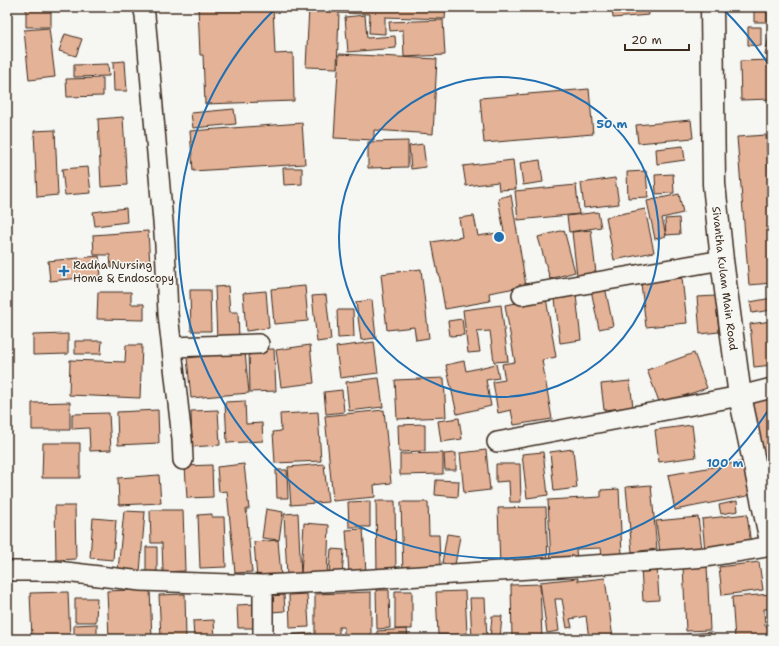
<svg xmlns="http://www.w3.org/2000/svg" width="779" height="646" viewBox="0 0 779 646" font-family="'Shantell Sans',sans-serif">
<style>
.building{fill:#e4b296;stroke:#3b2a1e}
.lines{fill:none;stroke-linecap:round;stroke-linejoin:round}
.street-casing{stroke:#3b2a1e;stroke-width:22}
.secondary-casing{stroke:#3b2a1e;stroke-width:25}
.street{stroke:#f6f6f2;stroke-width:19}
.secondary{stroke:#f6f6f2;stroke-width:22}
.ring{fill:none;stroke:#1f6fb2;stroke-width:2}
.poi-dot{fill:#1f6fb2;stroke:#f6f6f2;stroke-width:1.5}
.labels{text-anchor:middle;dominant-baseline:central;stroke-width:3;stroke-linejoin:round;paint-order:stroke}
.poi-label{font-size:11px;fill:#3b2a1e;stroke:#f6f6f2;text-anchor:start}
.street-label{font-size:11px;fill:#3b2a1e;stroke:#f6f6f2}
.centre{fill:#1f6fb2;stroke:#f6f6f2;stroke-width:2}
.ring-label{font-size:12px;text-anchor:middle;font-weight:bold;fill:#1f6fb2;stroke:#f6f6f2;stroke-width:3;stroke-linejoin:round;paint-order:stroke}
</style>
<rect width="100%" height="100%" fill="#f6f6f2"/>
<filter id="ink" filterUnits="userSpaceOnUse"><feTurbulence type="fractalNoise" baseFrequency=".025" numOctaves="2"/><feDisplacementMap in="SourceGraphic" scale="8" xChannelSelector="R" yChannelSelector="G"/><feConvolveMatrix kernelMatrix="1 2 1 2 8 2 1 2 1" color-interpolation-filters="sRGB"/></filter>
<g filter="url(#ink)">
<path class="building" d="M 26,7 L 51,7 L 51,27 L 26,27 Z
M 198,7 L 273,7 L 275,54 L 293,53 L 294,101 L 205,104 L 203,55 L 200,55 Z
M 309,7 L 446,7 L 445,19 L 385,17 L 385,34 L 369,33 L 370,14 L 339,13 L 337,68 L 306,67 Z
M 612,7 L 648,7 L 649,15 L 613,18 Z
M 754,7 L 767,7 L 767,22 L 754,22 Z
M 365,15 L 367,38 L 395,36 L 396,48 L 348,52 L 345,17 Z
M 443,20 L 445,55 L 404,57 L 403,30 L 390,31 L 389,22 Z
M 772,23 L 772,57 L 765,55 Z
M 748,27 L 761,27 L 761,46 L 748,45 Z
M 49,28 L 55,77 L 29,80 L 24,30 Z
M 65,34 L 82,39 L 76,56 L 59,51 Z
M 339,54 L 437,59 L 433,134 L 374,130 L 374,140 L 334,138 Z
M 772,60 L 772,99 L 741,100 L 740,61 Z
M 125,61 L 127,91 L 114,91 L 113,62 Z
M 108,64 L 109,76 L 74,77 L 74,65 Z
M 103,78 L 103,96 L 67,97 L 66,79 Z
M 589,89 L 593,134 L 484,143 L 480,98 Z
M 234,109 L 236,124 L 193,128 L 191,113 Z
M 123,117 L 127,185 L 101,187 L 98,119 Z
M 691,120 L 693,138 L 638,143 L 636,125 Z
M 302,123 L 305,164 L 193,171 L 190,131 Z
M 55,130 L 58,195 L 37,197 L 34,131 Z
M 766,135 L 772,209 L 772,283 L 749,285 L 737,137 Z
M 408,141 L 408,167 L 368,168 L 368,142 Z
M 423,144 L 426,167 L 411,169 L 409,146 Z
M 683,146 L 685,160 L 657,164 L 656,149 Z
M 513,160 L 516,189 L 499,190 L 498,182 L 466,186 L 463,166 Z
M 540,160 L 543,182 L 523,185 L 520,163 Z
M 88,167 L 91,193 L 65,195 L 62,169 Z
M 283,168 L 302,168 L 302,184 L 284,185 Z
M 646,171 L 648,197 L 628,198 L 627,172 Z
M 673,174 L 674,193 L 656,194 L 655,175 Z
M 615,178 L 619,204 L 584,208 L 581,183 Z
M 576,185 L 579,214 L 518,220 L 515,191 Z
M 679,194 L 683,213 L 662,218 L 666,236 L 655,239 L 647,201 Z
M 511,195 L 526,286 L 489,293 L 490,301 L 445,309 L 439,274 L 438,274 L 432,242 L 462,237 L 459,218 L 474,216 L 478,236 L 504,232 L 498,198 Z
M 126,208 L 127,222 L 95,226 L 93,212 Z
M 645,209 L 654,252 L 614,260 L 606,217 Z
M 598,212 L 601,227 L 569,232 L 567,216 Z
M 679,218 L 680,234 L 666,235 L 665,219 Z
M 564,230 L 575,272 L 550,279 L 538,237 Z
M 591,230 L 596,273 L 577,276 L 572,232 Z
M 148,231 L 150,266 L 111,268 L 110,255 L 94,255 L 93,235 Z
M 99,256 L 101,276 L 50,281 L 48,261 Z
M 421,269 L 429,338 L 416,340 L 414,327 L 387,330 L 381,274 Z
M 682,278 L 687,323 L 646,327 L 641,283 Z
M 604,282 L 613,326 L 599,329 L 590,285 Z
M 228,286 L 230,312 L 238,312 L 239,339 L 217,340 L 215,287 Z
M 305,286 L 308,321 L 274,324 L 271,289 Z
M 190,290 L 210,290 L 211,331 L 191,331 Z
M 266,291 L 269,328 L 246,331 L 243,293 Z
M 98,292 L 131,292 L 131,304 L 144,304 L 144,320 L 97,319 Z
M 326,295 L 331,340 L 317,342 L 312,296 Z
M 576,295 L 581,340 L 560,343 L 555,298 Z
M 716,296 L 719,332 L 700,334 L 697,297 Z
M 546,298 L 556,357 L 542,360 L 552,419 L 514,425 L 511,410 L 498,413 L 493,382 L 505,380 L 502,364 L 515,362 L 505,305 Z
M 772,298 L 772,310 L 752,313 L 750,302 Z
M 372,300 L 376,338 L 361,340 L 356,302 Z
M 501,305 L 508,361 L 494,362 L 490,331 L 477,332 L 480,352 L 468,353 L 463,310 Z
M 337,310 L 353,310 L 354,337 L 338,338 Z
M 462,319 L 464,335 L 450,336 L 448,321 Z
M 772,321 L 772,365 L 754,367 L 750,324 Z
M 68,334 L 68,354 L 33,355 L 33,335 Z
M 75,341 L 102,341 L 101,354 L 75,354 Z
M 374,342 L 378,373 L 340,378 L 336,347 Z
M 126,345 L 142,345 L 140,398 L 69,395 L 70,360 L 125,362 Z
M 310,345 L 314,383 L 281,387 L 276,350 Z
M 274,349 L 276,391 L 250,392 L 249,350 Z
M 245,352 L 249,393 L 191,398 L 187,358 Z
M 694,353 L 707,388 L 660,404 L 647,370 Z
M 464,361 L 466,371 L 496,364 L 499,378 L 486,380 L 491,406 L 457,414 L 446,365 Z
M 379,378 L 383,407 L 349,411 L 346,382 Z
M 444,378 L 446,417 L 397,419 L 395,380 Z
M 630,381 L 633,407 L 604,410 L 601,384 Z
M 342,390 L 344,412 L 326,414 L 324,392 Z
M 772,396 L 772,464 L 758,465 L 749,399 Z
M 245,401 L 246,424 L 262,423 L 263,441 L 227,443 L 225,402 Z
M 70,402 L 70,430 L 32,430 L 32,403 Z
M 158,410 L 159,443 L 118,445 L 117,412 Z
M 218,410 L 220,445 L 192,447 L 191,411 Z
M 384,410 L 391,483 L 374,485 L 375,497 L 333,501 L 325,416 Z
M 318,412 L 321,461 L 275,463 L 273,432 L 281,431 L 280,414 Z
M 109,413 L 111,450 L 90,451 L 89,428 L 72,429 L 72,414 Z
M 459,418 L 462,439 L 441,442 L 438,421 Z
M 425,424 L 425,451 L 399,452 L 398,425 Z
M 692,425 L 696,457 L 659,462 L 655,430 Z
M 43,443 L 80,443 L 80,478 L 42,478 Z
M 573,449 L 577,488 L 554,491 L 550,452 Z
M 486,450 L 490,490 L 464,493 L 460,453 Z
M 543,452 L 548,495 L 527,498 L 522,454 Z
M 443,453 L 443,474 L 400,475 L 400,454 Z
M 456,453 L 456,470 L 445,470 L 444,454 Z
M 746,461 L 752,495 L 675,510 L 668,475 Z
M 244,464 L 249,509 L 246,509 L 252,572 L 235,573 L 227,491 L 219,492 L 217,467 Z
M 324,464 L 328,502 L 291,505 L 288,467 Z
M 496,464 L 520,464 L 521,502 L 510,502 L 509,481 L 496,482 Z
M 772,464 L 772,501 L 768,502 L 766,465 Z
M 212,465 L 213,497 L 187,498 L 185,466 Z
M 276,470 L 287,470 L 288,498 L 277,498 Z
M 159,475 L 161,503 L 119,505 L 118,478 Z
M 436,480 L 459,481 L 458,497 L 435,495 Z
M 651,485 L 657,549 L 632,552 L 626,487 Z
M 619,489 L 622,555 L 602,556 L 601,548 L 576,549 L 577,562 L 551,564 L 548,500 L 601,497 L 601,490 Z
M 370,501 L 370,527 L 349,527 L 348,502 Z
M 376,501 L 395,501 L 396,573 L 377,573 Z
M 737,501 L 738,511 L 721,514 L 719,505 Z
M 401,502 L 428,502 L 429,535 L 439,535 L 440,566 L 418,566 L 418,574 L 403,574 Z
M 55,506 L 75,506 L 76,559 L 56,560 Z
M 546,507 L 548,565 L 500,567 L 498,508 Z
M 266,509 L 283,512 L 279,540 L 262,538 Z
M 150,510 L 183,510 L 185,571 L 163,572 L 162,543 L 151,543 Z
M 124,511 L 145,512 L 140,572 L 118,570 Z
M 298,513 L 301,576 L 287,577 L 284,514 Z
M 212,514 L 212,517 L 224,517 L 226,567 L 200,568 L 198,515 Z
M 747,514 L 751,545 L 705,551 L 702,519 Z
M 698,517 L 702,549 L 660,553 L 656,521 Z
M 93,518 L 116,520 L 113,560 L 90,558 Z
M 304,523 L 329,525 L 327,577 L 301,575 Z
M 363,529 L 366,572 L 349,573 L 346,530 Z
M 447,534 L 460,536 L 455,565 L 442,563 Z
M 278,540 L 281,576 L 257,579 L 254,542 Z
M 146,547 L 157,547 L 157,578 L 146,578 Z
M 331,549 L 344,550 L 342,575 L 329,573 Z
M 759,562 L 763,590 L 722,595 L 719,567 Z
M 707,565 L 710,630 L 686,631 L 683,566 Z
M 657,567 L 659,600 L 643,601 L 641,568 Z
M 578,578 L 578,581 L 605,578 L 613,639 L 589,639 L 586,616 L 570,619 L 572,627 L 567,628 L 562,599 L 555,599 L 559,631 L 547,633 L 540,582 Z
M 540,584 L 542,639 L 512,639 L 511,585 Z
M 150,589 L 152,639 L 109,639 L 107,591 Z
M 376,590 L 389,590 L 390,628 L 377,629 Z
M 395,591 L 412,591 L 412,629 L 395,629 Z
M 465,591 L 467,634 L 438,635 L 436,592 Z
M 68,592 L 70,639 L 32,639 L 30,593 Z
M 371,592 L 371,639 L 344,639 L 344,627 L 339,627 L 339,639 L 315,639 L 315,594 Z
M 185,594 L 186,639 L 161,639 L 159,595 Z
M 307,594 L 309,627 L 290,628 L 289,595 Z
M 772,594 L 772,609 L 764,609 L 765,626 L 772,626 L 772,639 L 735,639 L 732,597 Z
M 284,595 L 285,611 L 271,612 L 270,596 Z
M 75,598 L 97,598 L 96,622 L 75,622 Z
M 470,598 L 485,598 L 487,639 L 472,639 Z
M 255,604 L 256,628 L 238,628 L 237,605 Z
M 492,616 L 502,616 L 500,639 L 490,639 Z
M 214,620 L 215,639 L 194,639 L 193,621 Z
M 97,624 L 97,639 L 74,639 L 74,625 Z
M 407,629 L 408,639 L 377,639 L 377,631 Z
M 711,632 L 711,638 L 660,639 L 659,637 Z
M 312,633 L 312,639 L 290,639 L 289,635 Z"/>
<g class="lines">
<defs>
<path id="street" d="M 143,7 L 145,15 L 165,245 L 168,314 L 182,439 L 183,460
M 522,295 L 722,260
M 172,347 L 259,344
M 497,442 L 740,396 L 772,388
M 7,571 L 57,571 L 141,581 L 263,585 L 342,581 L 625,563 L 706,557 L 772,546
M 263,585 L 263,639"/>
<g id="secondary">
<path id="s1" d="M 712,7 L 714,184 L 722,260 L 740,396 L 772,546"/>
</g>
</defs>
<use href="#street" class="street-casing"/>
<use href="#secondary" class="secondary-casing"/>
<use href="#street" class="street"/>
<use href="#secondary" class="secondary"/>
</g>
</g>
<g class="ring">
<circle cx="499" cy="237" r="160"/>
<path d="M772 404A320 320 0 1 1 275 9M723 9A320 320 0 0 1 772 70"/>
</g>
<path class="poi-dot" d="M62 265h4v4h4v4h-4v4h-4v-4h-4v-4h4z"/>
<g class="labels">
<g class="poi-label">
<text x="73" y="265">Radha Nursing<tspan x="73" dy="13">Home &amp; Endoscopy</tspan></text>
</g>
<g class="street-label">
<text stroke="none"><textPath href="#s1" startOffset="272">Sivantha Kulam Main Road</textPath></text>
</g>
</g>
<circle cx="499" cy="237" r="6" class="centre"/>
<g class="ring-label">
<text x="612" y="128">50 m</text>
<text x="725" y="467">100 m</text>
</g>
<rect width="779" height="646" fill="none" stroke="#f6f6f2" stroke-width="24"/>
<rect x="12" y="12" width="755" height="622" fill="none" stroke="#3b2a1e" stroke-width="1.5" filter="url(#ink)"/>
<path d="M625 44v6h64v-6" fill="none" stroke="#3b2a1e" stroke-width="2"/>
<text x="631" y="44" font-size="12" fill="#3b2a1e" stroke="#f6f6f2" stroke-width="3" paint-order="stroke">20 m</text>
</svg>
